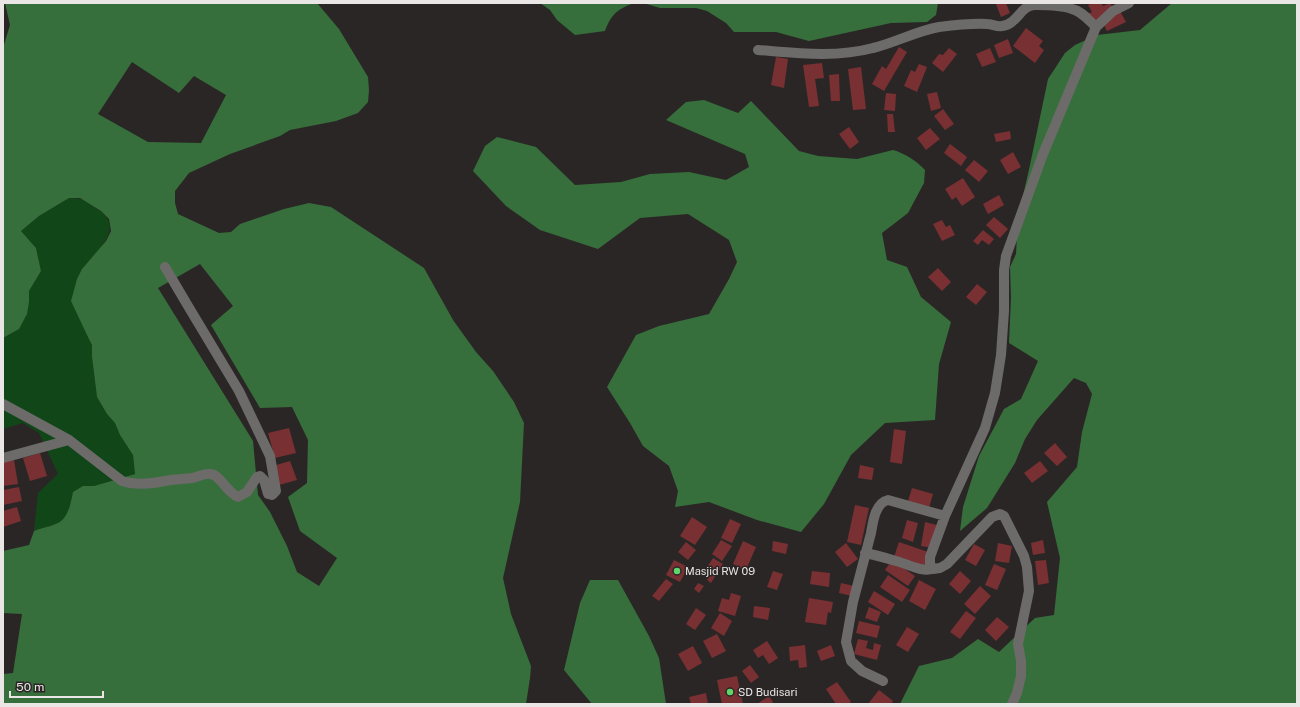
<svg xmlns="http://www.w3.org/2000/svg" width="1300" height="707" viewBox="0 0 1300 707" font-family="'Public Sans',sans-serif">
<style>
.green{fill:#114618}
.forest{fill:#366f3b;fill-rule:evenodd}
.building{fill:#783032}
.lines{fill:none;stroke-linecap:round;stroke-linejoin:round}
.minor{stroke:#6d6a6a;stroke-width:10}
.poi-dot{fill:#5fd56b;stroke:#2b2626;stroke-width:1.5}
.labels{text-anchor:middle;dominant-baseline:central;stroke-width:3;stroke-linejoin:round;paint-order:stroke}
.poi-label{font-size:11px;fill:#eae6e6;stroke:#2b2626;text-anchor:start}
</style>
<rect width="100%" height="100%" fill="#2b2626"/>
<path class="green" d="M 69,198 C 83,198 86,201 97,209 C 127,227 96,252 82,269 L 87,335 L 92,345 L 92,357 L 97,397 L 107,414 L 115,423 L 120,435 L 133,455 L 135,474 L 94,486 L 83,486 L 73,492 C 71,500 69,515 62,521 C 57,525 41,528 34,531 L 38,493 L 58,474 L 39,433 L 23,423 L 3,429 L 3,338 L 19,329 L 29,302 L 29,291 L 41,271 L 36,248 L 21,231 L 39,216 Z"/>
<path class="forest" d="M 5,3 L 317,3 L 339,29 L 368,77 L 369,90 L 368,102 L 358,113 L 336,121 L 290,130 L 280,136 L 230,154 L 189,173 L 175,191 L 175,203 L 178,214 L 219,233 L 231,232 L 240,224 L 284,209 L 309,203 L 331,207 L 424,268 L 453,320 L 476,352 L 493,371 L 514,402 L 524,423 L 520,502 L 503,578 L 511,614 L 531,666 L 530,678 L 526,704 L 3,704 L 3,674 L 13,673 L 22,614 L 3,613 L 3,551 L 29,545 L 34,531 C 41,528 57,525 61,521 C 69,515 71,501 73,492 L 83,486 L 94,486 L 135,474 L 133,455 L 120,435 L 115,423 L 107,414 L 97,397 L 92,357 L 92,345 L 87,335 L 71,301 L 77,279 L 82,269 L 106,241 L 111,231 L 109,219 L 101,211 L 80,198 L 69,198 L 39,216 L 21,231 L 36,248 L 41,271 L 29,291 L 29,302 L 27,314 L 19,329 L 3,338 L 3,48 L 10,25 ZM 132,62 L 179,93 L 194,76 L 226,95 L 201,143 L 148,142 L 98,114 ZM 200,264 L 233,306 L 211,325 L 260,408 L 292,407 L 308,440 L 307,483 L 288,497 L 300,531 L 337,558 L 319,586 L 297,572 L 287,546 L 270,512 L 258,495 L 253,441 L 158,288 Z
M 540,3 L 634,3 C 617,9 611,15 605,31 L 575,35 L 557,20 L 550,10 Z
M 643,3 L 938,3 L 936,15 L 927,22 L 891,23 L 809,41 L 776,32 L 734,32 L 726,23 L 707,11 L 696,8 L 660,8 Z
M 1172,3 L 1297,3 L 1297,704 L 900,704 L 919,666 L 952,658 L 978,639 L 999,652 L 1035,618 L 1054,615 L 1060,558 L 1047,502 L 1077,467 L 1082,432 L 1092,394 L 1086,383 L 1074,378 L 1037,420 L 1025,439 L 1015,463 L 987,508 L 960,531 L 963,507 L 979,456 L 1004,409 L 1021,399 L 1038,361 L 1009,343 L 1011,298 L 1010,267 L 1016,254 L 1018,218 L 1030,165 L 1048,79 L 1065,53 L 1075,45 L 1097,35 L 1140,30 Z
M 704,100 L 738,113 L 751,101 L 799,151 L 818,156 L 857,159 L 893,150 C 904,153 917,161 925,170 L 924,183 L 908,213 L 882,233 L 887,260 L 907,267 L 921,297 L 951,322 L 939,364 L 935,420 L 885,423 L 851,455 L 824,504 L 801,532 L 757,520 L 709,502 L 675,507 L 678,491 L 669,466 L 643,446 L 630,423 L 607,387 L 636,335 L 659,326 L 709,314 L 729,279 L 737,262 L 729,240 L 688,214 L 640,218 L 598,249 L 540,230 L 506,206 L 473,171 L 485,146 L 497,137 L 536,147 L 575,185 L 621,182 L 650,174 L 689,172 L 726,180 L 749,167 L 745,154 L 666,120 L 686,102 Z
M 590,580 L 618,580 L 649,636 L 659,658 L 666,704 L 592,704 L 564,670 L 580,603 Z"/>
<path class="building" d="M 997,3 L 1006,3 L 1010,13 L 1001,17 L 996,4 Z
M 1093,3 L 1101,3 L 1103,6 L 1110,3 L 1115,11 L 1091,24 L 1086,15 L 1092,12 L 1088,5 Z
M 1120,11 L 1126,22 L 1107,31 L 1102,21 Z
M 1026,28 L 1043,41 L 1039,46 L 1044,50 L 1035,63 L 1013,46 Z
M 1008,39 L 1013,53 L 999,58 L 994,45 Z
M 899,47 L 907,52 L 884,91 L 872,84 L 882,66 L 886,69 Z
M 949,48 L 957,54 L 943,72 L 932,63 L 939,54 L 943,55 Z
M 990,48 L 996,62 L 982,67 L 976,54 Z
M 776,57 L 788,59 L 784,88 L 771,85 Z
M 822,63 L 824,78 L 815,79 L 819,106 L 809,107 L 803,65 Z
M 919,64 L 927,67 L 917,92 L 904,86 L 911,70 L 915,72 Z
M 861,67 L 866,109 L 853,110 L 848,69 Z
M 839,74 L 840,101 L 831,101 L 829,75 Z
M 937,92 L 941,108 L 931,111 L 927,94 Z
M 886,93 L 896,94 L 895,111 L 884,110 Z
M 943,109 L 954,124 L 945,130 L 934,116 Z
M 887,114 L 893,114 L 895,132 L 888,132 Z
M 849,127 L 859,142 L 850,149 L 839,134 Z
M 930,128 L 940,139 L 926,150 L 917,138 Z
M 1010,131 L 1011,139 L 996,142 L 994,134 Z
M 950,144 L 967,157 L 961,166 L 944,153 Z
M 1013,152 L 1021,167 L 1008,174 L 1000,160 Z
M 974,160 L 988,171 L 979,182 L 965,170 Z
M 963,178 L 975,197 L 962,206 L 956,197 L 952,200 L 945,189 Z
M 999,195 L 1004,205 L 988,214 L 983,204 Z
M 994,217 L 1008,229 L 1000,238 L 986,225 Z
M 942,220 L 946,227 L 950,225 L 955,235 L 942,241 L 933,224 Z
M 983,230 L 994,239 L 989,245 L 982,240 L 978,245 L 973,241 Z
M 938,268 L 951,282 L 942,291 L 928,277 Z
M 977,284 L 987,292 L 976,305 L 966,297 Z
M 289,428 L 296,453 L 275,458 L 268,433 Z
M 894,429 L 906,431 L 902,464 L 890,462 Z
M 1055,443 L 1067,457 L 1057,466 L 1044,453 Z
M 40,453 L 47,476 L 30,481 L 23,458 Z
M 14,460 L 18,484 L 3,486 L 3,462 Z
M 290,461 L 297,480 L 279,485 L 273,466 Z
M 1040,461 L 1048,471 L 1032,483 L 1024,473 Z
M 860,465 L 874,468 L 872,480 L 858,478 Z
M 19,487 L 22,501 L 3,505 L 3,490 Z
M 912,488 L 933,494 L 929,508 L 908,501 Z
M 855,505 L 869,508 L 861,545 L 847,542 Z
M 17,507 L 21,521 L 3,527 L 3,511 Z
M 692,517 L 707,527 L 695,545 L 680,536 Z
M 730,519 L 741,524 L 732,543 L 721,538 Z
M 907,520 L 918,523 L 913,542 L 902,538 Z
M 925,522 L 937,525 L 933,548 L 921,546 Z
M 721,540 L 732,546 L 722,561 L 712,554 Z
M 1043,540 L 1045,553 L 1033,555 L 1031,543 Z
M 743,541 L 756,547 L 746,570 L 733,564 Z
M 773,541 L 788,544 L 786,554 L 772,551 Z
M 686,542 L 696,550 L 688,560 L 678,552 Z
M 899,542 L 931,553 L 926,567 L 894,557 Z
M 846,543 L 858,559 L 847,567 L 835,552 Z
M 998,543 L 1012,546 L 1009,563 L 995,561 Z
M 974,544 L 985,550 L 976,566 L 965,560 Z
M 713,558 L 723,564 L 711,583 L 707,580 L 712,573 L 706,569 Z
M 674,560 L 688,567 L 680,582 L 666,575 Z
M 892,560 L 915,576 L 908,586 L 885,570 Z
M 1046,560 L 1049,583 L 1038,585 L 1035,561 Z
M 994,564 L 1006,569 L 997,590 L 985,585 Z
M 773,571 L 783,574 L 777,590 L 767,587 Z
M 812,571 L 830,573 L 829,587 L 810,584 Z
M 960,571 L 971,581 L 960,594 L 949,584 Z
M 888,575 L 910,590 L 902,602 L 880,587 Z
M 666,579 L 673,584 L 659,601 L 652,596 Z
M 919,580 L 936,589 L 925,610 L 909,601 Z
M 698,583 L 704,586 L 699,593 L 694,589 Z
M 841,583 L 854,586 L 852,596 L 839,593 Z
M 980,586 L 991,596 L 975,614 L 964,604 Z
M 874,591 L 895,604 L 888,615 L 868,602 Z
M 731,593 L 741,596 L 735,616 L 718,611 L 722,598 L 729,600 Z
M 809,598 L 833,602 L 831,613 L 828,612 L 826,625 L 805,622 Z
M 754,606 L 770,608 L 768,620 L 753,617 Z
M 869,607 L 881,612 L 877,622 L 865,618 Z
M 696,608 L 706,615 L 695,630 L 686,624 Z
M 966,611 L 976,618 L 960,639 L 950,632 Z
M 720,613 L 732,621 L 724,636 L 711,628 Z
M 997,617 L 1009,627 L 996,641 L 985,630 Z
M 859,621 L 880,626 L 877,638 L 856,633 Z
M 907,627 L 919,634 L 908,652 L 896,645 Z
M 717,634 L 726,651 L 712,658 L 703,641 Z
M 858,639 L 868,641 L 866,648 L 873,650 L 874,643 L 881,645 L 877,660 L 854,654 Z
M 767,641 L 778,658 L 769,664 L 763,655 L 758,658 L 753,650 Z
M 805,645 L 807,667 L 799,668 L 798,660 L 790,661 L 789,647 Z
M 831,645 L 835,656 L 821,661 L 817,651 Z
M 693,646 L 702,663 L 688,671 L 678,654 Z
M 750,665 L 759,677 L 751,683 L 742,671 Z
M 737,676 L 743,704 L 722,704 L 717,680 Z
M 837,682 L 851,702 L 848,704 L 836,704 L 826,689 Z
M 879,690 L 893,701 L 891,704 L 868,704 Z
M 706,693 L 708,704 L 691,704 L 689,697 Z
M 769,696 L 773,702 L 771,704 L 757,704 Z"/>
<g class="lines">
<path class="minor" d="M 758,50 C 796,53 836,58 873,48 C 895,43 916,31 939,27 C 955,25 972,23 987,24 C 992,24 997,27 1002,26 C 1018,24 1021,4 1036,5 C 1045,5 1064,6 1072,9 C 1082,11 1089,21 1096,27
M 3,404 L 69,440 L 122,481 C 137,486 155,483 171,480 C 178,479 185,479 192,478 C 198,477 205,473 210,474 C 220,474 226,492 238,497 L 247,492 L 257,477 L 260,476 L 264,480 L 268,494 L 272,495 L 276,491 L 270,456 L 239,391 L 188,306 L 165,267
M 3,458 L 69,440
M 865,553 C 876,555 886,558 896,561 C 908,564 920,572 933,569
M 883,681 L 862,671 L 851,661 L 846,642 L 853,602 L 871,533 C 873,522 875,503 888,500 L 945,516
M 1012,704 L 1017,693 L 1021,676 L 1021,661 L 1018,644 L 1029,591 L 1027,567 L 1024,556 L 1004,516 L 1000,514 L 992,517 L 947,564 L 940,568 L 933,569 L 930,564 L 930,557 L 945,516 L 985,428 L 995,393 L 1001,355 L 1004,311 L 1004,270 L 1006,256 L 1043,154 L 1096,27 L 1113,11 L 1129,3"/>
</g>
<g class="poi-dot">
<circle cx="677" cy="571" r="4"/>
<circle cx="730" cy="692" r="4"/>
</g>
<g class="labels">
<g class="poi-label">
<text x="685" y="571">Masjid RW 09</text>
<text x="738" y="692">SD Budisari</text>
</g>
</g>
<rect width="1300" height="707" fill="none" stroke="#eae6e6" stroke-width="8"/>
<path d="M10 691v6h93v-6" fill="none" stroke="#eae6e6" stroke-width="2"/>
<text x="16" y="691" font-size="12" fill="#eae6e6" stroke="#2b2626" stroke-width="3" paint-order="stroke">50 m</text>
</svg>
